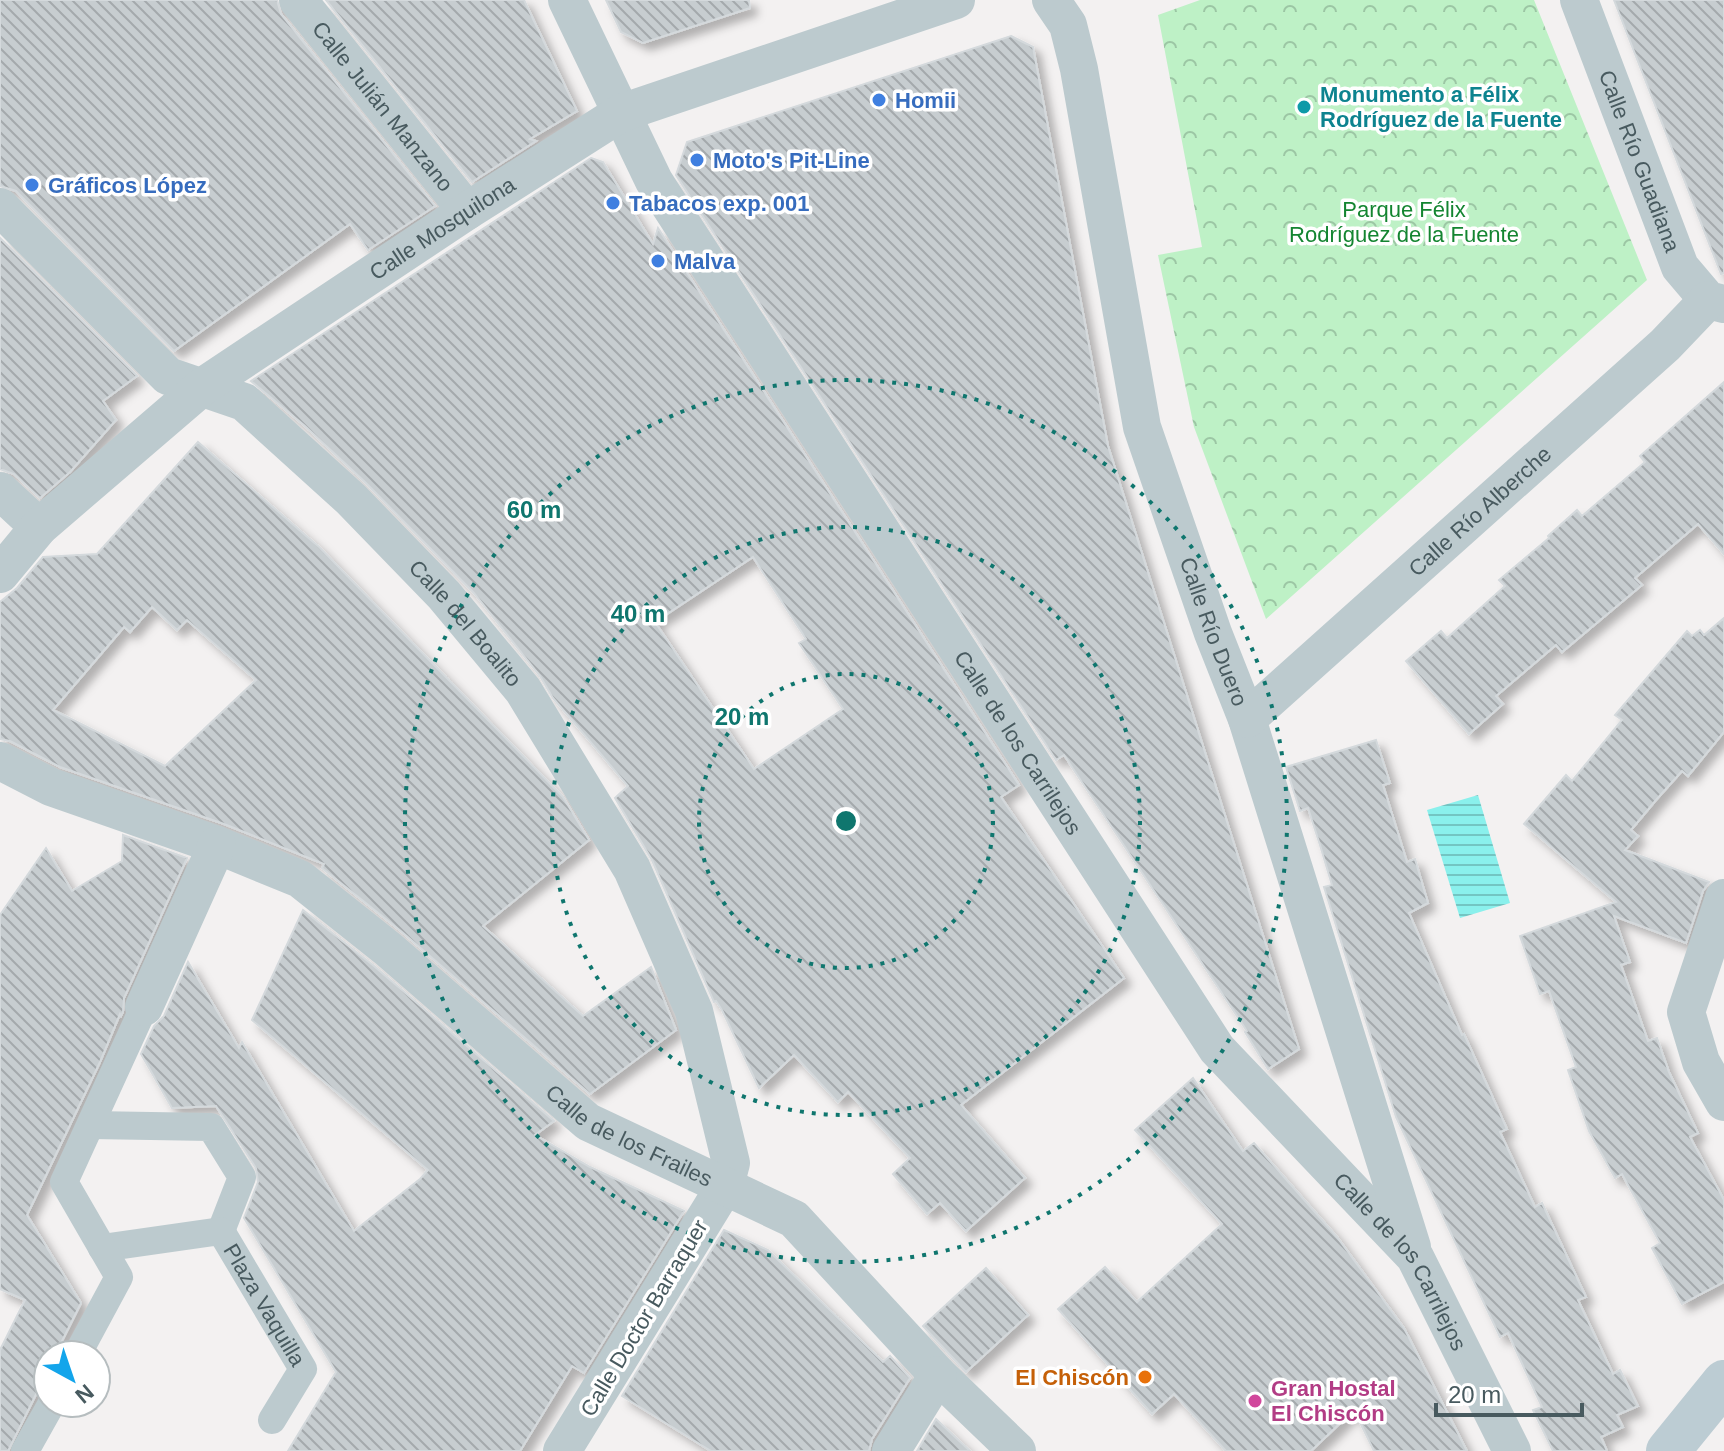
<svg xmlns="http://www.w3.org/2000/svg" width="1724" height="1451" viewBox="0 0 1724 1451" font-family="Helvetica,sans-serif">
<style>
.park{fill:url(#park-crowns)}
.water{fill:url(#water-rules)}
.building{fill:url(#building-back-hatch);stroke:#d4d9dc;stroke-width:2;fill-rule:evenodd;filter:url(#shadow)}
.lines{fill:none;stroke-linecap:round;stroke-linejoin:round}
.pedestrian{stroke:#bccace;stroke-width:28}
.minor{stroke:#bccace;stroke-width:38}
.secondary{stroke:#bcccd3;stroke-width:44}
.ring{fill:none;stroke:#0f766e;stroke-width:4;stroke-dasharray:4 8}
.shop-dot{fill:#3f7fe0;stroke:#fff;stroke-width:3}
.culture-dot{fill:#0f9aa8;stroke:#fff;stroke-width:3}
.food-dot{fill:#e8710a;stroke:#fff;stroke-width:3}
.hotel-dot{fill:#d1479c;stroke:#fff;stroke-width:3}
.labels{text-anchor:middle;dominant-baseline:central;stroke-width:7;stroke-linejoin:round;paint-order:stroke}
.culture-label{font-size:22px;font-weight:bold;fill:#0d838f;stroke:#fff;text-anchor:start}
.shop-label{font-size:22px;font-weight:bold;fill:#366cbe;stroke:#fff;text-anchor:start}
.street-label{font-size:22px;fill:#485a5f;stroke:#fff}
.park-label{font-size:22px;fill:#148531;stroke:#fff}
.food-label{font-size:22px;font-weight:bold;fill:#c56008;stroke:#fff;text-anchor:end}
.hotel-label{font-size:22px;font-weight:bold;fill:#b23c85;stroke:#fff;text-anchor:start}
.centre{fill:#0f766e;stroke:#fff;stroke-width:4}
.ring-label{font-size:24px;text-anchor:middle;font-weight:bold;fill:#0f766e;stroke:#fff;stroke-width:7;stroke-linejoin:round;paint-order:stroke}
</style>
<defs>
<pattern id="park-crowns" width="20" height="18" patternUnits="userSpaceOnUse" patternTransform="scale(2)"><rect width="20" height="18" fill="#bef1c6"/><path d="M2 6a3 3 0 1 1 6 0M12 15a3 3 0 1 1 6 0" fill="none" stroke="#9cc6a4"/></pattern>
<pattern id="water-rules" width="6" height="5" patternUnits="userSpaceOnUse" patternTransform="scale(2)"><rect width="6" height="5" fill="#8af0ec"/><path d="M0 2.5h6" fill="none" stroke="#73c5c2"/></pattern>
<pattern id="building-back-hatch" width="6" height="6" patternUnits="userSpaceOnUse" patternTransform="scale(2)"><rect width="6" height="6" fill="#c7cdd0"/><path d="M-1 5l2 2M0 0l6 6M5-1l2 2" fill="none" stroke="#a4a9ac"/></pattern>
<filter id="shadow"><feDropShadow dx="7" dy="7" stdDeviation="4" flood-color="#0004"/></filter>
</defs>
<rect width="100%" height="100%" fill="#f3f1f1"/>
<path class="park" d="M 1200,0 L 1534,0 L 1647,280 L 1266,619 L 1194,427 L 1158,255 L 1202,247 L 1158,15 Z"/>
<path class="water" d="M 1478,795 L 1510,903 L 1460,918 L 1427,810 Z"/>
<path class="building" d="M 0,0 L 277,0 L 281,14 L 435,206 L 368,250 L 350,224 L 174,351 L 16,191 L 0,186 Z
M 326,0 L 524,0 L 577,111 L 530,139 L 536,141 L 472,182 Z
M 606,0 L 749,0 L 750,8 L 643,43 L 621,32 Z
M 1614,0 L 1724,0 L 1724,273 L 1721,274 Z
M 1011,36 L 1033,47 L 1108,446 L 1299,1049 L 1268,1069 L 1245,1032 L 1247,1031 L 1064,755 L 1056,760 L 676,175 L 687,142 Z
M 591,158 L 603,162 L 653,244 L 658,228 L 1019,785 L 1001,797 L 1124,978 L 961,1105 L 1025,1178 L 966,1231 L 940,1203 L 927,1214 L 893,1174 L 910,1158 L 848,1092 L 838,1102 L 794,1055 L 759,1088 L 722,1010 L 716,1001 L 714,1002 L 652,860 L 615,798 L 628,786 L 553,698 L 540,676 L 474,593 L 366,483 L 305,426 L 251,381 ZM 753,557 L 806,639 L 799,643 L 843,709 L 754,769 L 655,622 Z
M 0,238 L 137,376 L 103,401 L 116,420 L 70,472 L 40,498 L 14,474 L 0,469 Z
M 1724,382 L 1724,554 L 1698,524 L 1635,578 L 1642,585 L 1562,652 L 1556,645 L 1496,696 L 1503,704 L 1469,734 L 1406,661 L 1441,631 L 1447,638 L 1505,586 L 1499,580 L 1549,538 L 1548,536 L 1577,510 L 1582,516 L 1645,462 L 1640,456 Z
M 198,442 L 319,547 L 563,797 L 589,840 L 483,926 L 583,1016 L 651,967 L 676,1030 L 590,1094 L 402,932 L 322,868 L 324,864 L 224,824 L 60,767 L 10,741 L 0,739 L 0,602 L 17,588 L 43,557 L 97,554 ZM 152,607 L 177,630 L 187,620 L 256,680 L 165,766 L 53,710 L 124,627 L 130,632 Z
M 1724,618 L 1724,732 L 1688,776 L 1682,771 L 1656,800 L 1631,830 L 1638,836 L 1625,850 L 1709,882 L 1703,891 L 1686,943 L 1614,916 L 1630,962 L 1621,965 L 1648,1041 L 1657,1038 L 1669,1072 L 1698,1133 L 1690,1137 L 1724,1200 L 1724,1282 L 1682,1304 L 1652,1248 L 1660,1243 L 1622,1174 L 1615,1178 L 1589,1131 L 1568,1070 L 1576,1067 L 1549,991 L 1540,994 L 1520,936 L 1616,902 L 1524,824 L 1566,775 L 1572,781 L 1622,720 L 1615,715 L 1687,631 L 1692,636 L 1700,630 L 1704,635 Z
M 1376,740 L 1390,783 L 1383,785 L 1407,862 L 1415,859 L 1428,903 L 1409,913 L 1462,1035 L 1464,1034 L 1507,1129 L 1500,1132 L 1535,1207 L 1542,1203 L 1586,1297 L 1578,1300 L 1613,1374 L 1620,1370 L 1638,1406 L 1617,1415 L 1623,1427 L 1601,1437 L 1607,1451 L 1553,1451 L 1533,1410 L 1542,1407 L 1508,1333 L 1500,1337 L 1396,1117 L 1324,887 L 1332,885 L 1320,845 L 1308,808 L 1300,811 L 1286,767 Z
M 123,835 L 187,858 L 124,998 L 123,1012 L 121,1016 L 120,1014 L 100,1062 L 27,1215 L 81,1303 L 55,1355 L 48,1355 L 48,1370 L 8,1451 L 0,1451 L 0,1350 L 25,1300 L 0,1289 L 0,915 L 46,848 L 72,891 L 122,861 Z
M 303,910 L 374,966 L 554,1121 L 535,1135 L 590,1167 L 684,1211 L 584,1373 L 572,1366 L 520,1451 L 288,1451 L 336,1372 L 244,1218 L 258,1182 L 256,1168 L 216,1106 L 172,1108 L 141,1054 L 154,1026 L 164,1016 L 188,962 L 239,1048 L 242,1042 L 354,1231 L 420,1179 L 428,1170 L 252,1020 Z
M 1193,1078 L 1243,1151 L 1254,1143 L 1337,1237 L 1404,1328 L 1467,1451 L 1374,1451 L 1354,1410 L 1311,1451 L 1226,1451 L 1174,1394 L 1152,1414 L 1058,1309 L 1105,1267 L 1137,1302 L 1222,1224 L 1135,1130 Z
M 724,1230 L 768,1250 L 883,1362 L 890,1356 L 910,1378 L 872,1439 L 869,1451 L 711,1451 L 622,1396 Z
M 986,1268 L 1028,1315 L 966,1372 L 923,1326 Z
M 936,1419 L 970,1451 L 917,1451 Z"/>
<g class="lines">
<g class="pedestrian">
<path d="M 91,1125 L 211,1127 L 242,1177 L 221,1231"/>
<path id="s1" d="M 102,1248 L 221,1231 L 303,1369 L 272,1420"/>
<path d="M 77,1355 L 119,1277 L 64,1182 L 144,1007"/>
<path d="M 25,1451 L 52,1403"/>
</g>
<g class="minor">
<path id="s2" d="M 298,0 L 467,211"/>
<path id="s3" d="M 567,0 L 654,181 L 1217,1049 L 1415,1257 L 1512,1451"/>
<path id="s4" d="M 1051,0 L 1068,25 L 1079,69 L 1142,427 L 1213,633 L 1247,719 L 1412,1247"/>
<path id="s5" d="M 1579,0 L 1680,267 L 1708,300 L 1724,304"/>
<path id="s6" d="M 0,207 L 168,376 L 244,402 L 351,499 L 444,595 L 523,690 L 632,869 L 694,1011 L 731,1163 L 725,1186 L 562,1451"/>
<path d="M 0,491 L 39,527"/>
<path id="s7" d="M 0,574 L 39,527 L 202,387 L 467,211 L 621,113 L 956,0"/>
<path id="s8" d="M 1247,719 L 1665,345 L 1708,300"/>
<path id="s9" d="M 0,761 L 51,787 L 217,845 L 300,879 L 388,949 L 588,1122 L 794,1219 L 938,1375 L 1017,1451"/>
<path d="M 1724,898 L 1686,1012 L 1701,1062 L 1724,1102"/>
<path d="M 144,1007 L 217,845"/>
<path d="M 891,1451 L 938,1375"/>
</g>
<path class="secondary" d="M 1668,1451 L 1724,1382"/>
</g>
<g class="ring">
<circle cx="846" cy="821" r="147"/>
<circle cx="846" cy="821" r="294"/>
<circle cx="846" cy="821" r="441"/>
</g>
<g class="shop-dot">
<circle cx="879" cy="100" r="8"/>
<circle cx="697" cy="160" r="8"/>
<circle cx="32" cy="185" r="8"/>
<circle cx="613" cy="203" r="8"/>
<circle cx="658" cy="261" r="8"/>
</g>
<circle class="culture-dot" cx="1304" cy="107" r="8"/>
<circle class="food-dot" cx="1145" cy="1377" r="8"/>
<circle class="hotel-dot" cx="1255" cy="1401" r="8"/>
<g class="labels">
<g class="culture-label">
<text x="1320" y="94">Monumento a Félix<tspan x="1320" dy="25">Rodríguez de la Fuente</tspan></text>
</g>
<g class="shop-label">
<text x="895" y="100">Homii</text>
<text x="713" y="160">Moto's Pit-Line</text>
<text x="48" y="185">Gráficos López</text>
<text x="629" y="203">Tabacos exp. 001</text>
<text x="674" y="261">Malva</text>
</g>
<g class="street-label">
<text stroke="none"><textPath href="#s2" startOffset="136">Calle Julián Manzano</textPath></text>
<text stroke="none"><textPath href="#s5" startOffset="172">Calle Río Guadiana</textPath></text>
<text stroke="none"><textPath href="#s7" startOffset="564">Calle Mosquilona</textPath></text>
<text stroke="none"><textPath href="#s8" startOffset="312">Calle Río Alberche</textPath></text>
<text stroke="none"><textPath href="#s6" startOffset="632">Calle del Boalito</textPath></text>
<text stroke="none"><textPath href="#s4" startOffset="656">Calle Río Duero</textPath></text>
<text stroke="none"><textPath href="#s3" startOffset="870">Calle de los Carrilejos</textPath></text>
<text stroke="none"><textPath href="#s9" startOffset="742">Calle de los Frailes</textPath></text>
<text stroke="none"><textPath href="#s3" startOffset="1518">Calle de los Carrilejos</textPath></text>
<text stroke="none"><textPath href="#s1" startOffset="206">Plaza Vaquilla</textPath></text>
<text transform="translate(644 1318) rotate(-59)">Calle Doctor Barraquer</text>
</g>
<g class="park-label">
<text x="1404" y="209">Parque Félix<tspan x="1404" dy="25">Rodríguez de la Fuente</tspan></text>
</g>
<g class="food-label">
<text x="1129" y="1377">El Chiscón</text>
</g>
<g class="hotel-label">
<text x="1271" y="1388">Gran Hostal<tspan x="1271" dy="25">El Chiscón</tspan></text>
</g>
</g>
<circle cx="846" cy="821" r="12" class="centre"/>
<g class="ring-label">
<text x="534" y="518">60 m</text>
<text x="638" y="622">40 m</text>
<text x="742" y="725">20 m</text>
</g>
<g transform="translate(72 1379) rotate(140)"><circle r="38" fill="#ffffff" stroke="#b6bdbf" stroke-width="2"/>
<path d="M0-6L14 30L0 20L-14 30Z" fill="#13a5eb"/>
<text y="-12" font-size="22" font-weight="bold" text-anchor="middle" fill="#485a5f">N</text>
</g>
<path d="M1436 1403v12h146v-12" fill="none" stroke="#485a5f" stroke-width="4"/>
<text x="1448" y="1403" font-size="24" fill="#485a5f" stroke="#ffffff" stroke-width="6" paint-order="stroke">20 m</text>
</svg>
